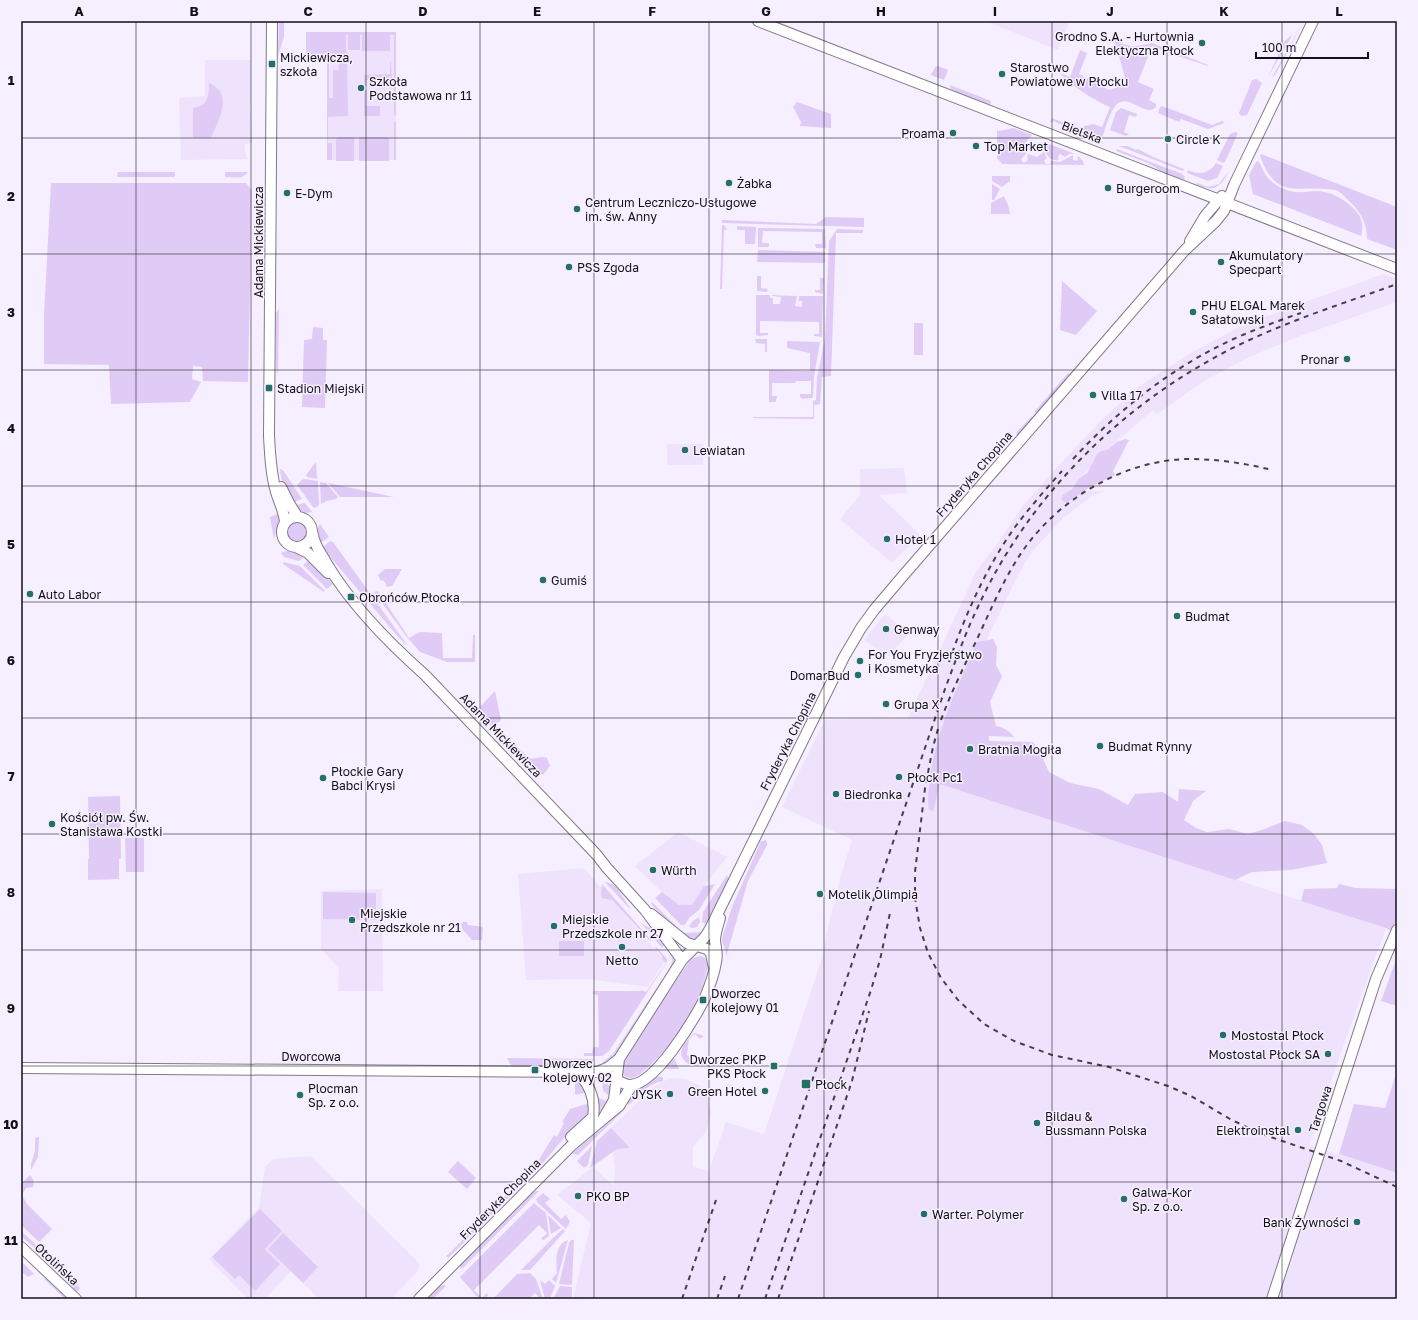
<svg xmlns="http://www.w3.org/2000/svg" width="1418" height="1320" viewBox="0 0 1418 1320" font-family="'Golos Text',sans-serif">
<style>
.built{fill:#efe2fd}
.green{fill:#e0cbf6;fill-rule:evenodd}
.lines{fill:none;stroke-linecap:round;stroke-linejoin:round}
.secondary-casing{stroke:#81798a;stroke-width:12}
.secondary{stroke:#fff;stroke-width:10}
.rail{stroke:#444049;stroke-width:2;stroke-dasharray:5 5;stroke-linecap:butt}
.grid{fill:none;stroke:#131017;stroke-width:1;stroke-opacity:0.55}
.poi-dot{fill:#266f68;stroke:#f6efff;stroke-width:1.5}
.labels{text-anchor:middle;dominant-baseline:central;stroke-width:3;stroke-linejoin:round;paint-order:stroke}
.poi-label{font-size:12px;fill:#131017;stroke:#f6efff;text-anchor:start}
.street-label{font-size:12px;fill:#131017;stroke:#f6efff}
.neatline{fill:none;stroke:#131017;stroke-width:1.5}
.grid-label{font-size:13px;text-anchor:middle;font-weight:bold;fill:#131017}
</style>
<rect width="100%" height="100%" fill="#f6efff"/>
<path class="built" d="M 985,21 L 1069,21 L 1058,50 Z
M 306,32 L 396,32 L 396,160 L 327,160 L 327,61 L 306,60 Z
M 205,60 L 251,60 L 251,104 L 250,105 L 252,126 L 252,143 L 245,144 L 245,153 L 248,159 L 181,160 L 179,98 L 205,96 Z
M 1384,274 L 1397,279 L 1397,302 L 1300,336 L 1249,357 L 1206,380 L 1157,414 L 1153,410 L 1114,443 L 1069,490 L 1104,491 L 1092,496 L 1063,518 L 1031,553 L 1018,575 L 959,697 L 940,784 L 1386,928 L 1341,1052 L 1309,1145 L 1397,1173 L 1397,1299 L 573,1299 L 591,1223 L 557,1195 L 593,1167 L 614,1186 L 615,1168 L 610,1129 L 653,1087 L 670,1078 L 686,1079 L 700,1086 L 708,1100 L 711,1115 L 706,1132 L 693,1147 L 693,1167 L 709,1171 L 726,1122 L 764,1134 L 822,958 L 827,931 L 841,875 L 852,840 L 782,807 L 825,720 L 908,718 L 976,572 L 996,545 L 1022,507 L 1060,464 L 1100,422 L 1135,389 L 1187,355 L 1235,329 L 1288,308 Z
M 667,444 L 703,444 L 703,465 L 667,465 Z
M 904,468 L 907,493 L 879,495 L 920,535 L 892,563 L 840,519 L 860,495 L 860,469 Z
M 885,614 L 909,633 L 889,656 L 864,640 Z
M 678,832 L 727,857 L 704,886 L 692,905 L 679,905 L 662,892 L 635,866 Z
M 584,868 L 665,961 L 648,987 L 587,979 L 526,980 L 518,874 Z
M 382,889 L 383,991 L 338,991 L 339,968 L 321,949 L 321,891 Z
M 311,1156 L 419,1263 L 418,1271 L 391,1299 L 319,1299 L 291,1271 L 265,1299 L 248,1299 L 209,1259 L 259,1208 L 265,1167 L 273,1159 Z"/>
<path class="green" d="M 279,21 L 284,21 L 284,37 L 278,56 Z
M 1303,21 L 1291,46 L 1275,75 L 1272,77 L 1291,44 Z
M 306,32 L 396,32 L 396,116 L 394,115 L 394,35 L 390,35 L 390,51 L 362,51 L 362,35 L 360,35 L 360,50 L 348,50 L 348,35 L 346,35 L 346,51 L 347,52 L 348,116 L 328,117 L 328,143 L 332,143 L 332,160 L 327,160 L 327,61 L 306,60 ZM 336,57 L 338,57 L 339,70 L 333,70 L 333,98 L 329,98 L 329,62 L 336,62 Z
M 1293,34 L 1268,77 L 1284,42 Z
M 1114,39 L 1122,44 L 1132,46 L 1137,46 L 1152,43 L 1208,65 L 1208,66 L 1166,52 L 1152,46 L 1138,82 L 1154,89 L 1149,100 L 1156,104 L 1156,107 C 1145,118 1128,92 1116,105 C 1110,112 1105,129 1102,138 L 1099,139 L 1053,121 L 1052,122 L 1050,122 L 1052,118 L 1078,128 L 1093,124 L 1102,127 L 1110,107 C 1095,101 1070,85 1060,73 L 1070,77 L 1080,50 L 1087,53 L 1079,74 L 1109,90 C 1117,88 1121,85 1125,77 Z
M 390,62 L 391,62 L 392,80 L 366,80 L 366,106 L 380,106 L 380,116 L 364,116 L 364,75 L 390,74 Z
M 938,66 L 948,70 L 944,80 L 931,75 L 935,67 Z
M 1256,79 L 1262,83 L 1247,115 L 1241,116 L 1239,113 L 1252,80 Z
M 209,83 C 235,94 218,120 211,138 L 193,138 L 193,108 C 208,106 209,96 209,83 Z
M 950,85 L 991,101 L 990,105 L 956,92 L 951,89 Z
M 797,102 L 831,114 L 831,128 L 800,126 L 801,122 L 793,107 Z
M 1162,106 L 1212,125 L 1222,121 L 1223,121 L 1224,123 L 1208,129 L 1181,119 L 1179,122 L 1158,113 L 1160,107 Z
M 1121,108 L 1137,114 L 1136,117 L 1129,115 L 1124,132 L 1129,134 L 1126,136 L 1110,130 L 1116,112 Z
M 394,122 L 396,122 L 396,160 L 394,160 Z
M 1013,128 L 1032,135 L 1025,143 L 1026,154 L 1022,158 L 1021,160 L 1024,163 L 1028,160 L 1027,156 L 1028,154 L 1037,157 L 1044,152 L 1047,158 L 1044,161 L 1046,164 L 1050,164 L 1051,161 L 1060,162 L 1073,155 L 1073,160 L 1077,161 L 1078,156 L 1083,161 L 1084,165 L 1002,164 L 997,158 L 997,130 L 1000,131 Z
M 1235,132 L 1238,133 L 1225,162 L 1223,163 L 1217,160 L 1230,134 Z
M 338,137 L 354,137 L 354,161 L 336,161 L 336,139 Z
M 359,137 L 388,137 L 389,140 L 389,161 L 359,161 Z
M 1048,143 L 1049,144 L 1075,154 L 1069,154 L 1065,157 L 1060,154 L 1058,157 L 1059,160 C 1052,161 1048,158 1045,151 Z
M 1119,146 L 1128,146 L 1136,150 L 1138,149 L 1153,157 L 1184,169 L 1183,171 Z
M 1117,149 L 1182,174 L 1185,177 L 1184,180 L 1164,173 L 1148,163 L 1116,151 Z
M 1261,154 L 1397,207 L 1397,250 L 1367,239 C 1367,221 1359,210 1347,199 C 1343,195 1340,191 1334,190 C 1298,184 1277,202 1260,156 Z
M 1258,161 C 1261,164 1262,168 1264,172 C 1268,179 1274,185 1282,188 C 1293,194 1303,192 1315,191 C 1331,191 1345,199 1355,210 C 1362,217 1364,227 1361,236 L 1253,194 L 1249,175 L 1256,162 Z
M 1216,163 L 1223,166 L 1217,178 L 1208,181 L 1187,173 L 1188,170 C 1199,175 1209,174 1216,163 Z
M 1229,171 C 1219,189 1215,192 1195,184 L 1198,183 L 1208,187 L 1219,184 Z
M 118,172 L 175,172 L 175,177 L 117,177 Z
M 225,172 L 248,172 C 243,180 233,177 225,177 Z
M 992,176 L 1010,176 L 1010,181 L 1002,187 L 992,181 Z
M 51,183 L 246,183 L 252,190 L 248,382 L 203,381 L 202,367 L 193,366 L 192,379 L 201,382 L 190,402 L 111,404 L 109,365 L 44,364 L 44,316 Z
M 992,184 L 1000,189 L 994,200 L 992,200 Z
M 1004,196 L 1008,205 L 1010,214 L 991,214 L 991,203 Z
M 826,217 L 864,218 L 864,227 L 722,223 L 722,220 L 816,224 Z
M 722,225 L 724,225 L 727,230 L 724,230 L 722,289 L 720,289 Z
M 737,226 L 756,227 L 755,244 L 745,244 L 745,230 L 737,230 Z
M 758,228 L 825,229 L 826,248 L 816,248 L 815,244 L 822,244 L 822,232 L 763,231 L 762,243 L 769,243 L 769,246 L 767,247 L 758,247 Z
M 837,229 L 863,230 L 863,233 L 836,233 L 831,376 L 822,377 L 820,404 L 814,405 L 814,419 L 753,418 L 753,417 L 813,417 L 813,401 L 816,400 L 817,378 L 825,339 L 829,241 Z
M 758,250 L 825,252 L 825,263 L 757,262 Z
M 757,276 L 761,276 L 761,288 L 768,289 L 767,292 L 757,291 Z
M 820,278 L 824,278 L 823,294 L 815,292 L 815,290 L 820,290 Z
M 1062,281 L 1097,311 L 1076,335 L 1060,330 Z
M 756,295 L 770,295 L 770,298 L 773,298 L 773,304 L 780,304 L 781,297 L 772,296 L 772,295 L 797,296 L 795,306 L 802,307 L 802,301 L 799,301 L 799,296 L 823,296 L 822,337 L 814,336 L 814,334 L 819,334 L 819,322 L 760,321 L 760,333 L 768,333 L 768,335 L 758,336 L 756,335 Z
M 279,309 L 278,376 L 276,367 L 276,313 Z
M 914,323 L 923,323 L 923,355 L 914,355 Z
M 313,327 L 323,328 L 323,340 L 327,340 L 325,408 L 302,407 L 304,340 L 312,339 Z
M 755,339 L 767,339 L 767,352 L 765,352 L 765,344 L 756,343 Z
M 787,341 L 820,342 L 814,377 L 813,397 L 812,398 L 802,399 L 800,397 L 800,394 L 811,394 L 811,381 L 796,381 L 795,383 L 772,383 L 772,396 L 777,396 L 776,401 L 775,402 L 769,402 L 769,370 L 810,371 L 810,353 L 787,348 Z
M 1069,372 L 1069,376 L 1037,413 L 1034,412 Z
M 1032,416 L 1033,418 L 1018,435 L 1016,433 Z
M 1125,439 L 1129,440 L 1113,471 L 1115,475 L 1090,487 L 1066,503 L 1061,499 L 1063,495 L 1071,490 L 1079,479 L 1088,472 L 1097,454 L 1101,451 L 1107,450 L 1117,442 Z
M 316,462 L 317,479 L 307,477 L 306,475 Z
M 280,469 L 283,470 L 302,499 L 294,502 C 287,496 280,478 280,469 Z
M 304,479 L 318,481 L 319,505 L 315,508 L 313,507 L 297,485 L 302,480 Z
M 320,482 L 326,483 L 338,497 L 336,499 L 327,501 L 321,504 Z
M 328,483 L 394,497 L 340,497 Z
M 303,503 L 306,504 L 312,512 C 304,514 300,512 295,506 Z
M 279,513 L 280,519 L 274,539 L 270,517 Z
M287 531a10 10 0 1 1 20 0a10 10 0 1 1-20 0Z
M 320,524 L 329,537 L 318,545 L 317,530 Z
M 330,541 L 333,542 L 408,646 L 400,639 L 325,551 L 323,547 Z
M 288,550 L 306,555 L 299,561 L 284,557 L 281,553 Z
M 310,559 L 333,584 L 327,589 L 303,565 Z
M 283,562 L 300,566 L 325,591 L 324,592 L 283,564 Z
M 385,569 L 402,569 L 392,586 L 387,587 L 385,582 L 384,582 L 383,580 L 381,581 L 378,575 Z
M 378,591 L 409,638 L 420,632 L 442,633 L 443,658 L 472,658 L 473,635 L 475,635 L 475,662 L 447,662 L 420,652 L 406,636 L 374,592 Z
M 993,639 L 997,647 L 996,665 L 1002,676 L 990,702 L 996,726 C 1004,728 1009,730 1014,737 L 989,736 L 989,741 L 1033,742 L 1040,752 L 1049,772 L 1070,783 L 1099,789 L 1128,805 L 1135,794 L 1163,792 L 1178,802 L 1179,789 L 1206,791 L 1193,801 L 1184,820 L 1196,828 L 1207,832 L 1229,829 L 1248,834 L 1262,830 L 1285,821 L 1302,825 L 1314,834 L 1322,845 L 1327,863 L 1291,870 L 1252,872 L 1235,880 L 940,784 L 933,812 L 929,809 C 927,798 929,789 930,778 C 936,730 958,686 977,642 Z
M 495,691 L 501,720 L 495,725 L 529,758 C 535,760 541,755 547,758 L 550,766 L 543,775 L 542,774 L 539,775 L 476,711 Z
M 120,796 L 121,859 L 119,859 L 119,879 L 88,880 L 88,859 L 89,859 L 88,797 Z
M 125,838 L 144,838 L 144,872 L 126,872 Z
M 765,839 L 767,842 L 767,845 L 748,881 L 726,957 L 726,952 L 722,941 L 723,935 L 732,907 L 761,841 L 764,841 Z
M 727,875 L 729,880 L 708,925 L 702,922 L 703,912 Z
M 605,882 C 618,883 622,898 630,907 L 629,908 Z
M 602,884 L 651,940 L 650,941 L 612,900 L 602,898 L 601,893 Z
M 715,884 L 699,910 L 689,918 L 685,925 L 681,925 L 655,898 L 662,892 L 679,905 L 692,905 L 704,886 Z
M 1339,884 L 1356,888 L 1397,889 L 1397,935 L 1386,928 L 1301,901 L 1304,889 L 1337,888 Z
M 323,892 L 376,893 L 376,920 L 323,919 Z
M 652,902 L 677,927 L 675,929 L 651,904 Z
M 699,917 L 700,922 L 697,927 L 691,928 L 689,926 L 693,921 Z
M 464,922 L 467,922 L 468,925 L 483,927 L 482,940 L 472,940 L 462,929 L 461,923 Z
M 641,923 L 653,930 L 665,944 L 662,948 Z
M 705,932 C 696,940 693,941 681,935 L 683,933 Z
M 559,941 L 584,941 L 584,956 L 559,956 Z
M 656,947 L 667,959 L 667,962 L 609,1051 L 602,1056 L 584,1056 L 584,1053 L 592,1053 L 593,1047 L 599,1047 L 598,995 L 593,994 L 593,991 L 640,991 L 642,990 L 646,992 L 666,963 L 662,959 L 662,956 L 655,948 Z
M 671,951 L 674,961 L 670,970 L 614,1057 L 602,1064 L 604,1061 L 613,1054 L 668,971 L 672,962 Z
M 701,956 C 704,957 708,959 709,964 C 709,967 707,970 706,973 C 699,1009 674,1045 646,1069 C 642,1072 638,1076 633,1078 C 629,1079 625,1076 622,1074 L 621,1066 L 648,1021 L 689,962 L 693,958 Z
M 1397,957 L 1397,1006 L 1381,1001 Z
M 695,1033 L 704,1036 L 700,1039 L 695,1034 L 689,1039 L 687,1055 L 695,1062 L 704,1062 L 701,1064 L 688,1064 C 674,1053 684,1043 693,1034 Z
M 673,1055 L 679,1069 L 660,1069 Z
M 507,1058 L 593,1059 L 592,1065 L 515,1067 L 510,1064 Z
M 1397,1071 L 1397,1173 L 1339,1154 L 1354,1104 L 1385,1108 Z
M 573,1076 L 576,1077 L 587,1092 L 575,1095 L 575,1078 L 538,1077 Z
M 656,1077 L 663,1077 L 663,1081 C 649,1083 639,1095 629,1105 L 625,1101 C 631,1095 647,1081 656,1077 Z
M 602,1078 L 611,1088 L 611,1097 L 603,1091 Z
M 599,1098 L 609,1102 L 601,1113 L 597,1100 Z
M 590,1103 L 589,1110 L 587,1117 L 563,1139 L 537,1170 L 532,1171 L 554,1135 L 557,1137 L 564,1123 L 562,1122 L 570,1109 Z
M 622,1108 L 624,1110 L 578,1155 L 572,1154 C 587,1139 610,1125 622,1108 Z
M 611,1128 L 630,1148 L 617,1149 L 590,1168 L 597,1141 Z
M 39,1137 L 38,1157 L 31,1170 L 31,1164 L 35,1151 L 35,1138 Z
M 592,1146 L 588,1165 L 584,1168 L 577,1161 Z
M 458,1161 L 476,1178 L 467,1189 L 448,1172 Z
M 30,1175 C 33,1179 35,1182 33,1187 L 26,1188 L 22,1195 L 27,1204 L 52,1229 L 39,1242 L 21,1225 L 21,1184 Z
M 522,1182 L 519,1188 L 448,1258 L 446,1256 C 456,1248 463,1239 472,1230 C 486,1214 502,1200 516,1185 Z
M 536,1191 L 539,1191 L 462,1269 L 459,1266 L 532,1193 Z
M 543,1193 L 550,1199 L 545,1203 L 561,1219 L 566,1215 L 570,1222 L 566,1229 L 537,1202 L 536,1199 Z
M 534,1203 L 546,1213 L 549,1236 L 544,1240 L 541,1239 L 547,1233 L 539,1225 L 474,1290 L 482,1298 L 487,1293 L 488,1295 L 486,1299 L 479,1299 L 460,1277 Z
M 260,1209 L 282,1231 L 265,1249 L 280,1264 L 255,1291 L 239,1275 L 235,1279 L 212,1257 Z
M 548,1215 L 561,1228 L 551,1234 Z
M 563,1229 L 565,1231 L 530,1270 L 521,1270 L 553,1238 Z
M 21,1231 L 41,1249 L 39,1252 L 21,1236 Z
M 283,1233 L 318,1267 L 303,1283 L 268,1249 Z
M 568,1240 L 556,1283 L 552,1279 L 557,1273 C 556,1262 554,1245 568,1240 Z
M 571,1240 L 574,1240 L 572,1284 L 571,1285 L 559,1284 L 569,1243 Z
M 21,1261 L 34,1274 L 28,1277 L 21,1271 Z
M 63,1271 L 80,1288 L 76,1293 L 71,1288 L 61,1273 Z
M 530,1273 L 536,1279 L 543,1299 L 540,1299 L 535,1293 L 529,1299 L 493,1299 L 517,1274 Z
M 43,1278 L 48,1279 L 70,1299 L 65,1299 Z
M 540,1280 L 545,1284 L 549,1280 L 555,1286 L 550,1299 L 545,1299 Z
M 444,1285 L 446,1286 L 433,1299 L 427,1299 L 440,1286 Z
M 560,1286 L 572,1287 L 572,1299 L 553,1299 Z"/>
<g class="lines">
<defs>
<path id="secondary" d="M 272,21 L 269,436 C 270,455 271,474 276,492 C 279,502 284,511 285,522
M 758,21 L 1397,269
M 1190,241 L 1205,216 L 1222,196
M 281,487 L 289,503 L 297,516
M282 532a15 15 0 1 1 30 0a15 15 0 1 1-30 0Z
M 312,531 C 315,547 320,551 327,564 C 351,604 390,644 425,675 L 596,854 L 607,868 L 645,910 L 682,960
M 296,547 L 308,553 L 328,573
M 651,914 L 687,943 L 707,949 L 711,953 L 713,964
M 21,1068 L 597,1072 L 609,1067 L 619,1059
M 600,1071 C 609,1074 622,1085 630,1085 C 655,1085 693,1021 704,1000 C 709,988 714,975 716,962 C 718,955 716,949 715,941 C 715,934 718,925 720,918
M 603,1119 L 614,1100 L 619,1059 L 682,960 L 705,937 L 710,929 L 844,657 L 861,628 L 874,610 L 902,577 L 1185,250 L 1216,221 L 1224,211 L 1234,185 L 1313,21
M 571,1137 L 593,1117 C 596,1100 589,1080 574,1071
M 21,1247 L 76,1299
M 419,1299 L 571,1146 L 619,1106 L 632,1085
M 1272,1299 L 1376,979 L 1397,930"/>
</defs>
<use href="#secondary" class="secondary-casing"/>
<use href="#secondary" class="secondary"/>
<path class="rail" d="M 1073,459 C 1120,408 1175,365 1238,337 C 1259,328 1280,320 1301,313
M 949,662 C 965,615 986,568 1015,527 C 1030,507 1046,489 1062,471
M 941,720 C 951,692 965,665 978,637 C 992,607 1005,576 1024,549 C 1060,498 1125,460 1188,459 C 1217,459 1244,463 1272,470
M 938,729 L 933,747 L 925,788 L 915,872 L 915,898 L 920,928 L 928,953 L 941,978 L 958,1000 L 984,1024 L 1014,1041 L 1052,1055 L 1109,1067 L 1168,1086 L 1191,1096 L 1230,1119 L 1259,1133 L 1341,1161 L 1397,1187
M 682,1299 L 716,1200
M 717,1299 L 725,1276
M 738,1299 L 946,686 C 956,660 965,634 977,609 C 1027,499 1117,409 1223,353 C 1278,324 1339,305 1397,284
M 765,1299 L 871,990 L 880,960 L 890,913
M 778,1299 L 852,1081 L 869,1011"/>
</g>
<path class="grid" d="M 136,21 L 136,1299M 251,21 L 251,1299M 366,21 L 366,1299M 480,21 L 480,1299M 594,21 L 594,1299M 709,21 L 709,1299M 824,21 L 824,1299M 938,21 L 938,1299M 1052,21 L 1052,1299M 1167,21 L 1167,1299M 1282,21 L 1282,1299M 21,138 L 1397,138M 21,254 L 1397,254M 21,370 L 1397,370M 21,486 L 1397,486M 21,602 L 1397,602M 21,718 L 1397,718M 21,834 L 1397,834M 21,950 L 1397,950M 21,1066 L 1397,1066M 21,1182 L 1397,1182"/>
<g class="poi-dot">
<circle cx="1202" cy="43" r="4"/>
<rect x="268" y="60" width="8" height="8" rx="2"/>
<circle cx="1002" cy="74" r="4"/>
<circle cx="361" cy="88" r="4"/>
<circle cx="953" cy="133" r="4"/>
<circle cx="1168" cy="139" r="4"/>
<circle cx="976" cy="146" r="4"/>
<circle cx="729" cy="183" r="4"/>
<circle cx="1108" cy="188" r="4"/>
<circle cx="287" cy="193" r="4"/>
<circle cx="577" cy="209" r="4"/>
<circle cx="1221" cy="262" r="4"/>
<circle cx="569" cy="267" r="4"/>
<circle cx="1193" cy="312" r="4"/>
<circle cx="1347" cy="359" r="4"/>
<rect x="265" y="384" width="8" height="8" rx="2"/>
<circle cx="1093" cy="395" r="4"/>
<circle cx="685" cy="450" r="4"/>
<circle cx="887" cy="539" r="4"/>
<circle cx="543" cy="580" r="4"/>
<circle cx="30" cy="594" r="4"/>
<rect x="347" y="593" width="8" height="8" rx="2"/>
<circle cx="1177" cy="616" r="4"/>
<circle cx="886" cy="629" r="4"/>
<circle cx="860" cy="661" r="4"/>
<circle cx="858" cy="675" r="4"/>
<circle cx="886" cy="704" r="4"/>
<circle cx="1100" cy="746" r="4"/>
<circle cx="970" cy="749" r="4"/>
<circle cx="899" cy="777" r="4"/>
<circle cx="323" cy="778" r="4"/>
<circle cx="836" cy="794" r="4"/>
<circle cx="52" cy="824" r="4"/>
<circle cx="653" cy="870" r="4"/>
<circle cx="820" cy="894" r="4"/>
<circle cx="352" cy="920" r="4"/>
<circle cx="554" cy="926" r="4"/>
<circle cx="622" cy="947" r="4"/>
<rect x="699" y="996" width="8" height="8" rx="2"/>
<circle cx="1223" cy="1035" r="4"/>
<circle cx="1328" cy="1054" r="4"/>
<rect x="770" y="1062" width="8" height="8" rx="2"/>
<rect x="531" y="1066" width="8" height="8" rx="2"/>
<rect x="801" y="1079" width="10" height="10" rx="2"/>
<circle cx="765" cy="1091" r="4"/>
<circle cx="670" cy="1094" r="4"/>
<circle cx="300" cy="1095" r="4"/>
<circle cx="1037" cy="1123" r="4"/>
<circle cx="1298" cy="1130" r="4"/>
<circle cx="578" cy="1196" r="4"/>
<circle cx="1124" cy="1199" r="4"/>
<circle cx="924" cy="1214" r="4"/>
<circle cx="1357" cy="1222" r="4"/>
</g>
<g class="labels">
<g class="poi-label">
<text x="1194" y="36" text-anchor="end">Grodno S.A. - Hurtownia<tspan x="1194" dy="14">Elektyczna Płock</tspan></text>
<text x="280" y="57">Mickiewicza,<tspan x="280" dy="14">szkoła</tspan></text>
<text x="1010" y="67">Starostwo<tspan x="1010" dy="14">Powiatowe w Płocku</tspan></text>
<text x="369" y="81">Szkoła<tspan x="369" dy="14">Podstawowa nr 11</tspan></text>
<text x="945" y="133" text-anchor="end">Proama</text>
<text x="1176" y="139">Circle K</text>
<text x="984" y="146">Top Market</text>
<text x="737" y="183">Żabka</text>
<text x="1116" y="188">Burgeroom</text>
<text x="295" y="193">E-Dym</text>
<text x="585" y="202">Centrum Leczniczo-Usługowe<tspan x="585" dy="14">im. św. Anny</tspan></text>
<text x="1229" y="255">Akumulatory<tspan x="1229" dy="14">Specpart</tspan></text>
<text x="577" y="267">PSS Zgoda</text>
<text x="1201" y="305">PHU ELGAL Marek<tspan x="1201" dy="14">Sałatowski</tspan></text>
<text x="1339" y="359" text-anchor="end">Pronar</text>
<text x="277" y="388">Stadion Miejski</text>
<text x="1101" y="395">Villa 17</text>
<text x="693" y="450">Lewiatan</text>
<text x="895" y="539">Hotel 1</text>
<text x="551" y="580">Gumiś</text>
<text x="38" y="594">Auto Labor</text>
<text x="359" y="597">Obrońców Płocka</text>
<text x="1185" y="616">Budmat</text>
<text x="894" y="629">Genway</text>
<text x="868" y="654">For You Fryzjerstwo<tspan x="868" dy="14">i Kosmetyka</tspan></text>
<text x="850" y="675" text-anchor="end">DomarBud</text>
<text x="894" y="704">Grupa X</text>
<text x="1108" y="746">Budmat Rynny</text>
<text x="978" y="749">Bratnia Mogiła</text>
<text x="331" y="771">Płockie Gary<tspan x="331" dy="14">Babci Krysi</tspan></text>
<text x="907" y="777">Płock Pc1</text>
<text x="844" y="794">Biedronka</text>
<text x="60" y="817">Kościół pw. Św.<tspan x="60" dy="14">Stanisława Kostki</tspan></text>
<text x="661" y="870">Würth</text>
<text x="828" y="894">Motelik Olimpia</text>
<text x="360" y="913">Miejskie<tspan x="360" dy="14">Przedszkole nr 21</tspan></text>
<text x="562" y="919">Miejskie<tspan x="562" dy="14">Przedszkole nr 27</tspan></text>
<text x="622" y="960" text-anchor="middle">Netto</text>
<text x="711" y="993">Dworzec<tspan x="711" dy="14">kolejowy 01</tspan></text>
<text x="1231" y="1035">Mostostal Płock</text>
<text x="1320" y="1054" text-anchor="end">Mostostal Płock SA</text>
<text x="766" y="1059" text-anchor="end">Dworzec PKP<tspan x="766" dy="14">PKS Płock</tspan></text>
<text x="543" y="1063">Dworzec<tspan x="543" dy="14">kolejowy 02</tspan></text>
<text x="815" y="1084">Płock</text>
<text x="308" y="1088">Plocman<tspan x="308" dy="14">Sp. z o.o.</tspan></text>
<text x="757" y="1091" text-anchor="end">Green Hotel</text>
<text x="662" y="1094" text-anchor="end">JYSK</text>
<text x="1045" y="1116">Bildau &amp;<tspan x="1045" dy="14">Bussmann Polska</tspan></text>
<text x="1290" y="1130" text-anchor="end">Elektroinstal</text>
<text x="1132" y="1192">Galwa-Kor<tspan x="1132" dy="14">Sp. z o.o.</tspan></text>
<text x="586" y="1196">PKO BP</text>
<text x="932" y="1214">Warter. Polymer</text>
<text x="1349" y="1222" text-anchor="end">Bank Żywności</text>
</g>
<g class="street-label">
<text transform="translate(1082 132) rotate(21)">Bielska</text>
<text transform="translate(258 242) rotate(-90)">Adama Mickiewicza</text>
<text transform="translate(974 474) rotate(-49)">Fryderyka Chopina</text>
<text transform="translate(501 735) rotate(46)">Adama Mickiewicza</text>
<text transform="translate(788 741) rotate(-63)">Fryderyka Chopina</text>
<text x="311" y="1056">Dworcowa</text>
<text transform="translate(1320 1109) rotate(-72)">Targowa</text>
<text transform="translate(500 1199) rotate(-45)">Fryderyka Chopina</text>
<text transform="translate(57 1264) rotate(43)">Otolińska</text>
</g>
</g>
<rect width="1418" height="1320" fill="none" stroke="#f6efff" stroke-width="44"/>
<path d="M1256 52v6h112v-6" fill="none" stroke="#131017" stroke-width="2"/>
<text x="1262" y="52" font-size="12" fill="#131017" stroke="#f6efff" stroke-width="3" paint-order="stroke">100 m</text>
<rect x="22" y="22" width="1374" height="1276" class="neatline"/>
<g class="grid-label">
<text x="79" y="16">A</text>
<text x="194" y="16">B</text>
<text x="308" y="16">C</text>
<text x="423" y="16">D</text>
<text x="537" y="16">E</text>
<text x="652" y="16">F</text>
<text x="766" y="16">G</text>
<text x="881" y="16">H</text>
<text x="995" y="16">I</text>
<text x="1110" y="16">J</text>
<text x="1224" y="16">K</text>
<text x="1339" y="16">L</text>
<text x="11" y="85">1</text>
<text x="11" y="201">2</text>
<text x="11" y="317">3</text>
<text x="11" y="433">4</text>
<text x="11" y="549">5</text>
<text x="11" y="665">6</text>
<text x="11" y="781">7</text>
<text x="11" y="897">8</text>
<text x="11" y="1013">9</text>
<text x="11" y="1129">10</text>
<text x="11" y="1245">11</text>
</g>
</svg>
